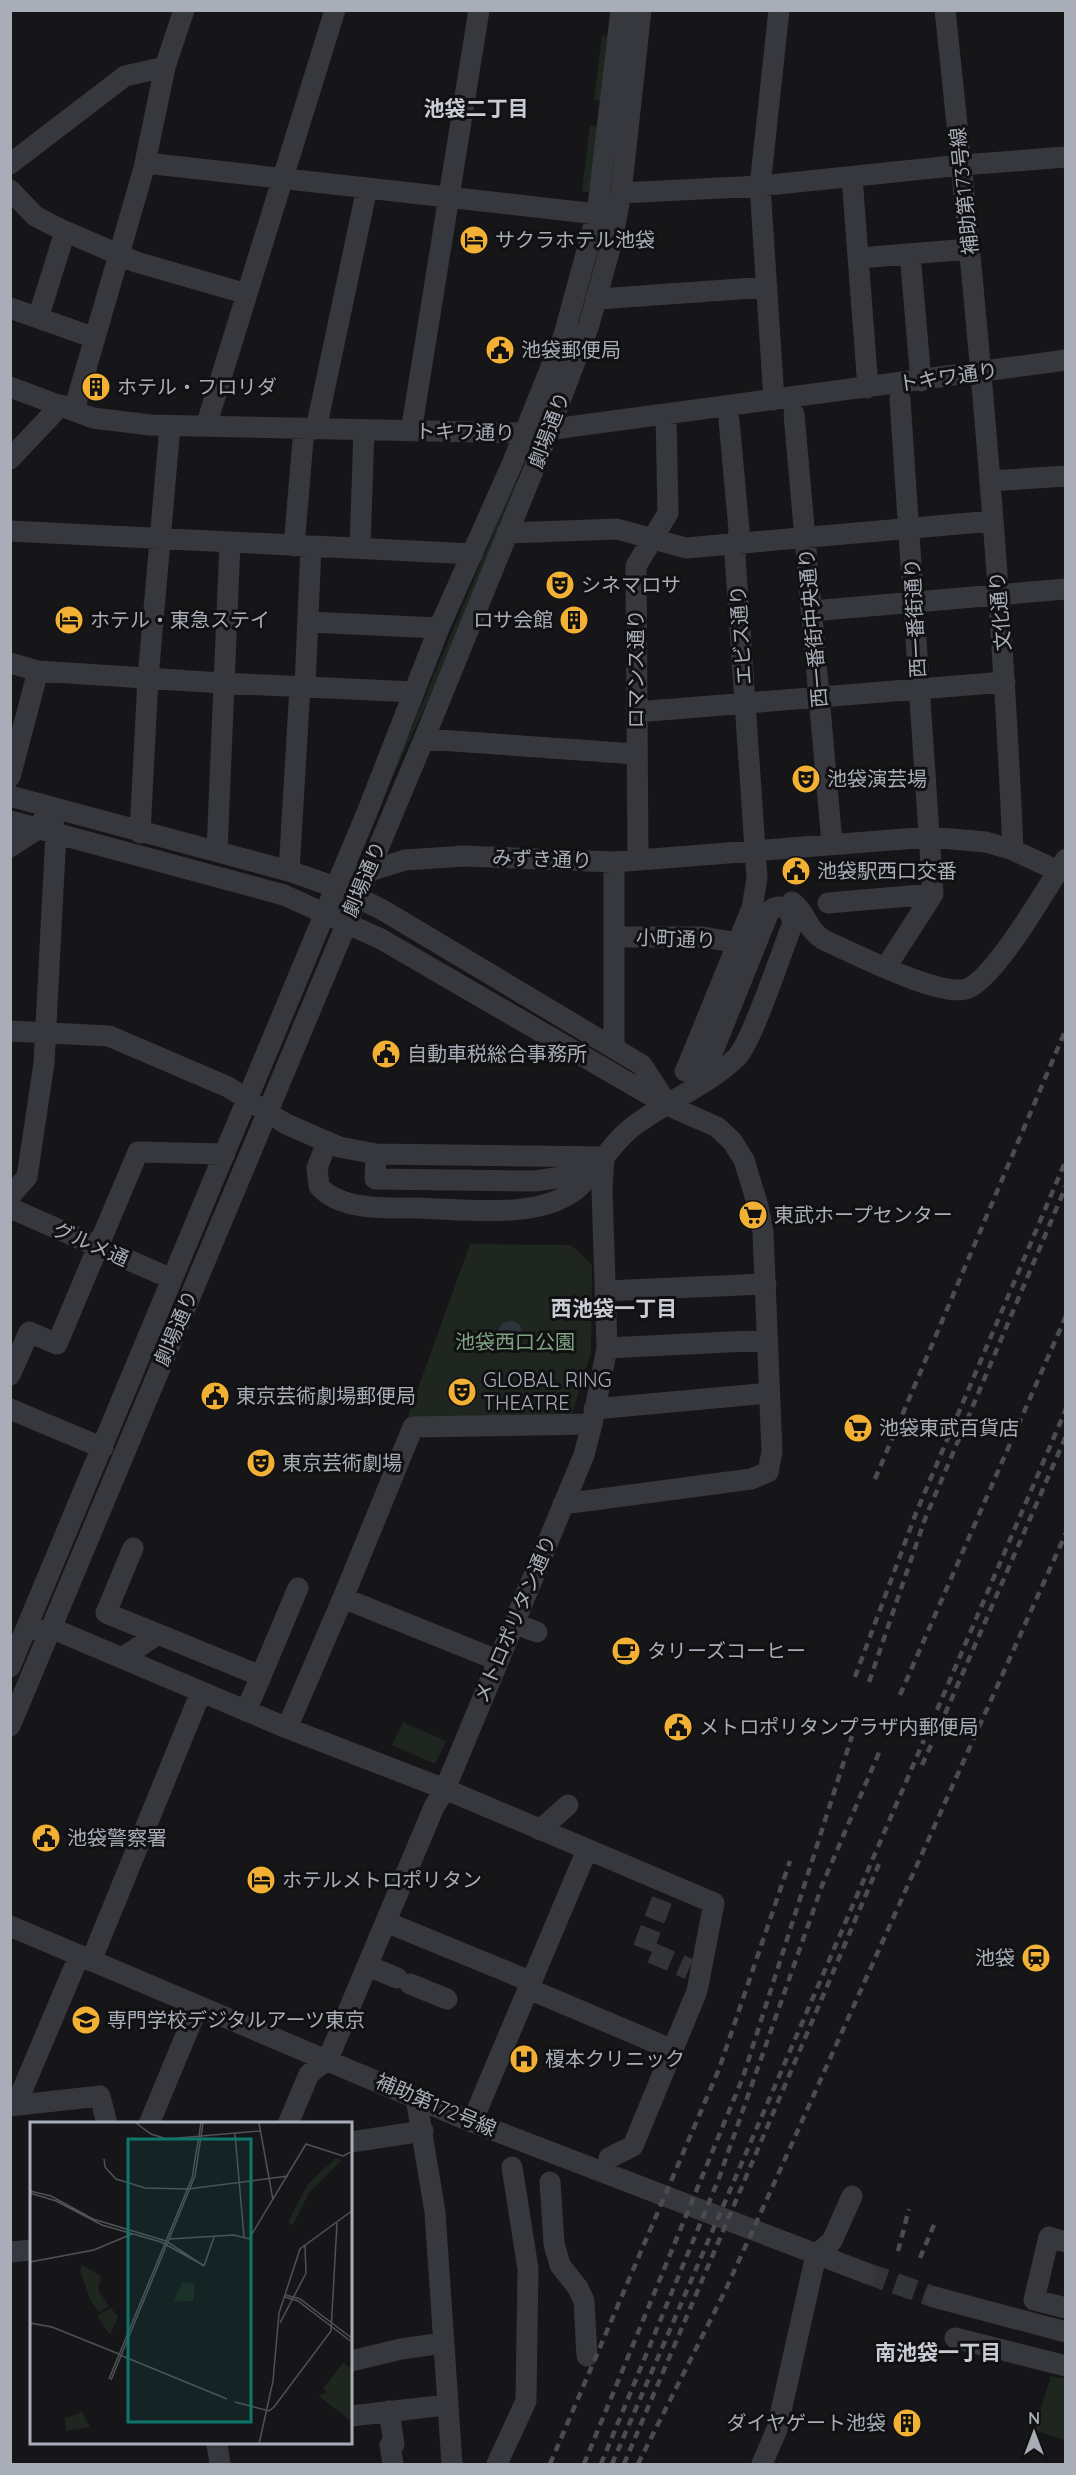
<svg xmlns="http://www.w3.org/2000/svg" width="1076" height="2475" font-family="Quicksand,'Noto Sans JP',sans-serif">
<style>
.green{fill:#1e261f}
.water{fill:#2c353c}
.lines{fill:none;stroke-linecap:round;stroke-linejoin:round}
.minor-tunnel{stroke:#333438;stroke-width:21;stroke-dasharray:21 10;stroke-linecap:butt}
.minor{stroke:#37383d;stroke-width:21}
.rail{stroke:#4a4c52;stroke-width:4.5;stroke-dasharray:8 6;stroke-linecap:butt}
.labels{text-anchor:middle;stroke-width:6;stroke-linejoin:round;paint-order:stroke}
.street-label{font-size:20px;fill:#a8adb8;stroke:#111113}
.poi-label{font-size:20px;fill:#a8adb8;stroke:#111113;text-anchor:start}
.park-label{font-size:20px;fill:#7fa381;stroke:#111113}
.neighbourhood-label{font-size:21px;font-weight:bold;fill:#c9ccd4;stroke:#111113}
.inset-road{fill:none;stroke:#505258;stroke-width:1.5}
.view{fill:#0f766e;fill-opacity:0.15;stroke:#0f766e;stroke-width:3}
.inset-edge{fill:none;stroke:#a8adb8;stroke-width:3}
</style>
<rect width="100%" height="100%" fill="#161618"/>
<!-- green -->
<path class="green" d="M 602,36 L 607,37 L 600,101 L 594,100 Z
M 590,125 L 597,126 L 589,192 L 582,192 Z
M 515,482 L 519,483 L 430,696 L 382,799 Z
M 470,1244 L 571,1245 L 592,1265 L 591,1353 L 571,1417 L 407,1419 Z
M 403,1722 L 446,1741 L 435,1764 L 392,1745 Z
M 1051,2376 L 1065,2379 L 1065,2440 L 1034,2430 Z"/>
<!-- water -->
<path class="water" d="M498 1333a12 12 0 1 1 24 0a12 12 0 1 1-24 0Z"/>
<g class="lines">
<!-- minor-tunnel -->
<path class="minor-tunnel" d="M 662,1900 L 643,1949 L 689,1969
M 866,2273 L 934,2297"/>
<!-- minor -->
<path class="minor" d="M 945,10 C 975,290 1001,569 1013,850
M 146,163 L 597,214
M 10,164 L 125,76 L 165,67
M 852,177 L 868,388
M 10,190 L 35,216 L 62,230 L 136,262 L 247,294
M 621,193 L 760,186 L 962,165 L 1066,157
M 910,254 L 921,381
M 859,258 L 970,249
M 598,299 L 767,287
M 10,308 L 95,338
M 38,318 L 65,232
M 10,387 L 93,418 L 150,425 L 524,433 L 1066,360
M 774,400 L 760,186 L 779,10
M 74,410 L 144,168 L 165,67 L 184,10
M 794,414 L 832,843
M 206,426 L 335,10
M 316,429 L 367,188
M 411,432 L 479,10
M 10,459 L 61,405
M 990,481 L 1066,476
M 10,531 L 473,554
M 507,533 L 617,529 L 686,548 L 993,521
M 294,546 L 304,429
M 360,547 L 364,430
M 812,611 L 1066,589
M 308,622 L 439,628
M 10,663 L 38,671 L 222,683 L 414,692
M 305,687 L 311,546
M 637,712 L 1005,682
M 424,739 L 636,754
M 10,777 L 38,671
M 10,796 L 289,871 L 335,887 L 381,909 L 642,1065 L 664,1099
M 10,821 L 284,895 L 381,939 L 667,1105 L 717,1127 L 732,1141 L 744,1160 L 758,1206 L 763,1232 L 772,1452 L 768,1472 L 751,1479 L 563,1504
M 140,833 L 148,678 L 170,426
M 10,847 L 38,829 L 42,821
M 217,851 L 230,543
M 638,860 L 636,566 L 668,513 L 666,414
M 289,871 L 300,687
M 360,874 L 405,860 L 464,856 L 614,862 L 929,837 L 986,842 L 1013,850 L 1058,871 L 1066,859
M 792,902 C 807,913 806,929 824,940 C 853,953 939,997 966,989 C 993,981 1042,896 1058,871
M 828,903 L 933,894
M 614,937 L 703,937 L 738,943
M 886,967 L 933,894 L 900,399
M 10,1031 L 109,1036 L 228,1087 L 286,1124 L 339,1147 L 376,1154 L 604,1157
M 614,1048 L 614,862
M 686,1070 L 752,908 L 757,878 L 735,556 L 739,530 L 729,420
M 327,1142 L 317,1168 L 319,1186 C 340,1211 388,1208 418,1208 C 465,1209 544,1221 580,1186 C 599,1167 613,1141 635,1125 C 668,1100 707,1086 737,1057 C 753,1040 782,950 793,923 L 789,910 C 781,905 773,906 768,914 L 713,1051 L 685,1071
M 376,1154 L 375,1179 L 535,1181 L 569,1176 L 593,1163
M 10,1196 L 27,1177 L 44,1063 L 56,833 L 52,820
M 10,1208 L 172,1279
M 606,1291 L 766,1284
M 607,1348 L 767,1340
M 10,1375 L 29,1332 L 57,1344 L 138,1152 L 225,1154
M 10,1409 L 103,1448
M 594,1409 L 769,1393
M 133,1548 L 106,1613 L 261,1676 L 298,1588
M 513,1623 L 537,1632
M 40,1632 L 51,1628 L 287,1728 L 445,1789 L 714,1903 L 697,1991 L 633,2146 L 609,2158
M 122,1658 L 158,1634
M 497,1660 L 343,1598 L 413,1427 L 592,1424
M 10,1667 L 368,810 L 439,628 L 512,464 L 564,335 L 597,214 L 621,10
M 246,1711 L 261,1676
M 10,1726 L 424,739 L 535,466 L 589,325 L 612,241 L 621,193 L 641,10
M 287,1728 L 343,1598
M 540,1830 L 568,1805
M 386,1922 L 532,1982
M 10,1926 L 472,2122 L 866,2273
M 91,1961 L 201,1692
M 368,1966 L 397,1978
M 410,1984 L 447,1999
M 529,1989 L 673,2050
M 416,2098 L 435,2212 L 452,2464
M 16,2105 L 79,1956
M 10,2106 L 100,2096 L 107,2124
M 472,2122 L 587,1850
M 149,2124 L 198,2006
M 288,2124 L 309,2074 L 328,2059 L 434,1807 L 445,1789 L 584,1455 L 592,1424 L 607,1348 L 602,1188 L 604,1157
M 351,2142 L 423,2131
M 550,2182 L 554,2244 L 560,2265 L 578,2288 L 584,2301 L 587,2356
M 1066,2242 L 1049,2237 L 1034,2300 L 1066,2308
M 10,2252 L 32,2250
M 934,2297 L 1066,2332
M 955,2338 L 1066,2366
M 351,2361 L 401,2349 L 443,2343
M 389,2411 L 394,2444 L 390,2445 L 393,2464
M 351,2416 L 446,2405
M 217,2444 L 220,2464
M 497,2464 L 526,2401 L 528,2269 L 512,2167
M 762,2464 L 777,2429 L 816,2255 L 832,2241 L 852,2196"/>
<!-- rail -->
<path class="rail" d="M 875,1479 L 1066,1029
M 855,1677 L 916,1513 L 1066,1160
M 869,1682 L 925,1519 L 1066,1186
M 900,1695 L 1066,1316
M 937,1710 L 1066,1409
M 945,1714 L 1066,1436
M 922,1765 L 932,1743
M 898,2251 L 909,2209
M 920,2258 L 936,2220
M 550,2464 L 719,2069 L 790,1861
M 584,2464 L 743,2077 L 852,1736
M 601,2464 L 719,2178 L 823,1883 L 881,1748
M 612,2464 L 924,1740
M 624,2464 L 879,1864
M 638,2464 L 725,2291 L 767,2199 L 1066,1533"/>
</g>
<!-- icons -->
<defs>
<g id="hotel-disc" transform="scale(1.5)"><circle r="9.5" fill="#f2b134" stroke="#111113"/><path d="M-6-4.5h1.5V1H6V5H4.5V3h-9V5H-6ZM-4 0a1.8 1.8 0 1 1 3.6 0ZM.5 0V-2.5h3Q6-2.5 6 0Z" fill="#111"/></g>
<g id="civic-disc" transform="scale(1.5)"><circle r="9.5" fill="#f2b134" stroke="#111113"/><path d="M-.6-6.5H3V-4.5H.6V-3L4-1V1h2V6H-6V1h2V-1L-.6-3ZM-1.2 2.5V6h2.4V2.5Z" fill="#111"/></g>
<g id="building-disc" transform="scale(1.5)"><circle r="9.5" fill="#f2b134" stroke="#111113"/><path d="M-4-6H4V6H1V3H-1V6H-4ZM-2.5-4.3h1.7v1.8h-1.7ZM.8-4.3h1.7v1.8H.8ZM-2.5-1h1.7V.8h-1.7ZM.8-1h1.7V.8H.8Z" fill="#111"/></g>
<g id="theatre-disc" transform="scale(1.5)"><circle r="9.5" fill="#f2b134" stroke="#111113"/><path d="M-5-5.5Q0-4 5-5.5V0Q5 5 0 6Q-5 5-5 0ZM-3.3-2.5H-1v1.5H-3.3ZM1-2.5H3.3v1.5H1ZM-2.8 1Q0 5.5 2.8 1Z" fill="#111"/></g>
<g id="supermarket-disc" transform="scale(1.5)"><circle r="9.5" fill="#f2b134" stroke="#111113"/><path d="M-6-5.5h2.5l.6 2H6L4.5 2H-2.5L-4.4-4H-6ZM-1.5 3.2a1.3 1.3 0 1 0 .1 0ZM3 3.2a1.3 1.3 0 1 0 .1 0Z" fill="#111"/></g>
<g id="cafe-disc" transform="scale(1.5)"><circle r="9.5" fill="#f2b134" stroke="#111113"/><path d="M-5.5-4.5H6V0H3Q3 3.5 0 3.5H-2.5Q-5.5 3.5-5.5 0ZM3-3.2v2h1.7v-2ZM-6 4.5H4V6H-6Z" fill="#111"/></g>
<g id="station-disc" transform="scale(1.5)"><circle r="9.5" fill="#f2b134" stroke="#111113"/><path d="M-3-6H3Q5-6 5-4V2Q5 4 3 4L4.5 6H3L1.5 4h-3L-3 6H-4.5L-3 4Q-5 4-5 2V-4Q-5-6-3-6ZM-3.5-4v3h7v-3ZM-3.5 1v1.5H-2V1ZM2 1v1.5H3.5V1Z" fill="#111"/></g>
<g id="university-disc" transform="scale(1.5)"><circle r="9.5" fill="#f2b134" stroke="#111113"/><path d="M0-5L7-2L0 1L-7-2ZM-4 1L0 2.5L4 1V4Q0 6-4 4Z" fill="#111"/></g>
<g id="hospital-disc" transform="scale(1.5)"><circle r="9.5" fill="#f2b134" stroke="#111113"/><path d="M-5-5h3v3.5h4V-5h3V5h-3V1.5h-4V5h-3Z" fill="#111"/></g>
</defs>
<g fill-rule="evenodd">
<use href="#hotel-disc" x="474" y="240"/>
<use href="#civic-disc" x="500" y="350"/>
<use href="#building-disc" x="96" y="387"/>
<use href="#theatre-disc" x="560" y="585"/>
<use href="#hotel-disc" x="69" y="620"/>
<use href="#building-disc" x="574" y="620"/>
<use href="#theatre-disc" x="806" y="779"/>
<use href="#civic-disc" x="796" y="871"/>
<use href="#civic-disc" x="386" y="1054"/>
<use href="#supermarket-disc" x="753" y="1215"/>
<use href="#theatre-disc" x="462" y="1392"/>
<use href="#civic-disc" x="215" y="1396"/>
<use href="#supermarket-disc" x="858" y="1428"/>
<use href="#theatre-disc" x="261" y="1463"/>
<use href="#cafe-disc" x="626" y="1651"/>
<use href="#civic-disc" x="678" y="1727"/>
<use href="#civic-disc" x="46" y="1838"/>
<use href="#hotel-disc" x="261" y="1880"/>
<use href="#station-disc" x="1036" y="1958"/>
<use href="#university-disc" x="86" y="2020"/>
<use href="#hospital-disc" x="524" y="2059"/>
<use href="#building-disc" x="907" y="2423"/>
</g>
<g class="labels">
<!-- street labels -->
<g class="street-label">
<text transform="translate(964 191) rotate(-96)" y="7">補助第173号線</text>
<text transform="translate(948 377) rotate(-8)" y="7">トキワ通り</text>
<text transform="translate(549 430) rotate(-69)" y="7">劇場通り</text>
<text transform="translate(465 432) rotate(1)" y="7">トキワ通り</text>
<text transform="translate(1000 611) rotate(-95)" y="7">文化通り</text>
<text transform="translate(915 618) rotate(-93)" y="7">西一番街通り</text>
<text transform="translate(813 628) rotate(-95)" y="7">西一番街中央通り</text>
<text transform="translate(741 635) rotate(-94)" y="7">エビス通り</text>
<text transform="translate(636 669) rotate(-90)" y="7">ロマンス通り</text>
<text transform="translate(542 859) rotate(2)" y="7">みずき通り</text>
<text transform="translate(364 879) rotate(-67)" y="7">劇場通り</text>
<text transform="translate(676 939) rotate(2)" y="7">小町通り</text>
<text transform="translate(91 1244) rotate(24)" y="7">グルメ通</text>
<text transform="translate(176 1328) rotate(-67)" y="7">劇場通り</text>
<text transform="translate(515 1619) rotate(-67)" y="7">メトロポリタン通り</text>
<text transform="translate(436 2105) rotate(23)" y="7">補助第172号線</text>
</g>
<!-- poi labels -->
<g class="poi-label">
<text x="495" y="247">サクラホテル池袋</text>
<text x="521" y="357">池袋郵便局</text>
<text x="117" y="394">ホテル・フロリダ</text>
<text x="581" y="592">シネマロサ</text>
<text x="90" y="627">ホテル・東急ステイ</text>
<text x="553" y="627" text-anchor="end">ロサ会館</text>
<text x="827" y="786">池袋演芸場</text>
<text x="817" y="878">池袋駅西口交番</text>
<text x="407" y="1061">自動車税総合事務所</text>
<text x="774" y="1222">東武ホープセンター</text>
<text x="483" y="1387">GLOBAL RING<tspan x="483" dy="23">THEATRE</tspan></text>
<text x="236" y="1403">東京芸術劇場郵便局</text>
<text x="879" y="1435">池袋東武百貨店</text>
<text x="282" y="1470">東京芸術劇場</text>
<text x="647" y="1658">タリーズコーヒー</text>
<text x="699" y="1734">メトロポリタンプラザ内郵便局</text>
<text x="67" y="1845">池袋警察署</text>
<text x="282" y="1887">ホテルメトロポリタン</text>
<text x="1015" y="1965" text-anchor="end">池袋</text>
<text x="107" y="2027">専門学校デジタルアーツ東京</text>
<text x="545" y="2066">榎本クリニック</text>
<text x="886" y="2430" text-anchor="end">ダイヤゲート池袋</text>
</g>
<!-- park labels -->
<g class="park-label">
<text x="515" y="1349">池袋西口公園</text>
</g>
<!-- neighbourhood labels -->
<g class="neighbourhood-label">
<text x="476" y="116">池袋二丁目</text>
<text x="614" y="1316">西池袋一丁目</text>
<text x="938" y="2360">南池袋一丁目</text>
</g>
</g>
<!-- overview -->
<g transform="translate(30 2122)">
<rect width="322" height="322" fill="#161618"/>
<path d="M 306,36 L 312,38 L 279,71 L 263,103 L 258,100 L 278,62 ZM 52,143 L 71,154 L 68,168 L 79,184 L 69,190 L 60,177 L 50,148 ZM 152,160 L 165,162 L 163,179 L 144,180 ZM 81,186 L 88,195 L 80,213 L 67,194 ZM 313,241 L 322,246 L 322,300 L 289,274 L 297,270 L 293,267 ZM 52,290 L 60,305 L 36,309 L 35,296 Z" fill="#1e261f"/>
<path class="inset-road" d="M 106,1 L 121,12 L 137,17 L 230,9M 229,1 L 243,78M 205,12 L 214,115M 74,37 L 75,45 L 86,57 L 115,66 L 158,67 L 258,54M 0,69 L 21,74 L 63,97 L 136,119 L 174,144M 0,71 L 26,79 L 72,103 L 131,120 L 173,143M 140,117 L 204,113 L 219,117 L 276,22 L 313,34 L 323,29M 0,140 L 64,128 L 102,112M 174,144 L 184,115M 256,173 L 270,177 L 323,217M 255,175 L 268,179 L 323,221M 0,201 L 22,205 L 89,232M 250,201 L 276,151 L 275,124M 90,233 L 197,277M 79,257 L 162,56 L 171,1M 81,258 L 165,54 L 173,1M 205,280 L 239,289 L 244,285 L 301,209 L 307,101M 229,322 L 243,259 L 249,191 L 270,127 L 323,88"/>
<path class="view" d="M 98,17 L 221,17 L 221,300 L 98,300 Z"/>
<rect width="322" height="322" class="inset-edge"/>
</g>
<!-- border -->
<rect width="1076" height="2475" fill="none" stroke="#a8adb8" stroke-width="24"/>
<!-- north arrow -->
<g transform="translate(1034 2433)" stroke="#111113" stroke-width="4.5" paint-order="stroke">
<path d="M0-4.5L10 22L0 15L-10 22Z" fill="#a8adb8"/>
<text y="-9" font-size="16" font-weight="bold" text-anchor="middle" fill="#a8adb8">N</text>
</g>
</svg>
